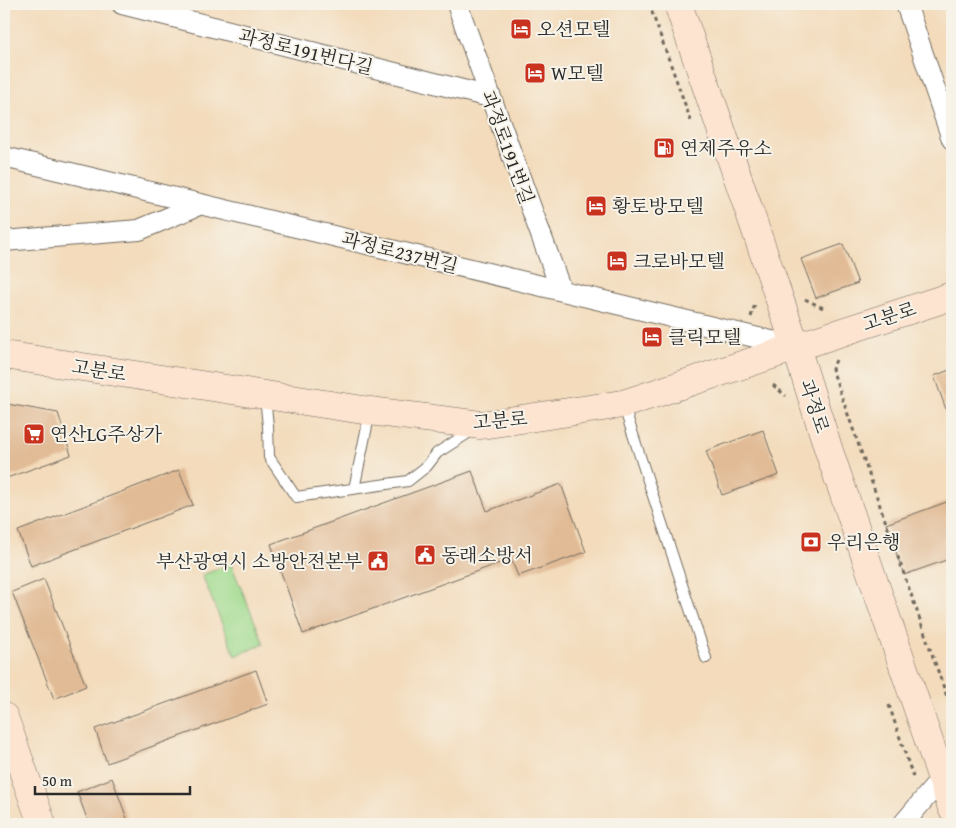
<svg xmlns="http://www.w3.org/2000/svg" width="956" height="828" font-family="'Gentium Book Plus','Noto Serif KR',serif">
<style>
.park{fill:#9fda8d;stroke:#65825c}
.building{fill:#e1bb96}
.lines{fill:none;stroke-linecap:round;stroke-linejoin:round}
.lane-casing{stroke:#71695d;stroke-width:12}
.street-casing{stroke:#71695d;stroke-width:22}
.secondary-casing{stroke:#71695d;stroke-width:29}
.path{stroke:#71695d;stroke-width:3;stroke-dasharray:4 4;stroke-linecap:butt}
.lane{stroke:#fff;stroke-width:10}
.street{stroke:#fff;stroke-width:20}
.secondary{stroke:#fde4d1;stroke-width:28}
.labels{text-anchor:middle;stroke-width:4;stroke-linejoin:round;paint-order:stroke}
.poi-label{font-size:19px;fill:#2b2b2b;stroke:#f7f3e8;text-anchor:start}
.street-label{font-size:19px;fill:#2b2b2b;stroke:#f7f3e8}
</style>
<rect width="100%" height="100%" fill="#f7f3e8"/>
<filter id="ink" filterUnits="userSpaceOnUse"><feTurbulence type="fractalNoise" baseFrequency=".02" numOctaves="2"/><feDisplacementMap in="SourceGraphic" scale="10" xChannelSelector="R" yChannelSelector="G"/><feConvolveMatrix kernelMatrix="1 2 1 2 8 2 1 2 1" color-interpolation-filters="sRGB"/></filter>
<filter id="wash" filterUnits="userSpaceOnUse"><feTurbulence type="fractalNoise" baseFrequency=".0096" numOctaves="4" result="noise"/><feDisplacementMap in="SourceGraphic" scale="20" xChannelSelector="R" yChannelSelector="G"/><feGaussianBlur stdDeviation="1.12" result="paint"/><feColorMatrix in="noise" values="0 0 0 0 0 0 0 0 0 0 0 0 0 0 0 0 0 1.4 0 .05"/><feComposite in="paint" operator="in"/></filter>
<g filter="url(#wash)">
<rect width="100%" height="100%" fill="#f3dbbb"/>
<!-- park -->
<path class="park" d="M 231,564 L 264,644 L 235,656 L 202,575 Z"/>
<g id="blocks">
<!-- building -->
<path class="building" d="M 843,244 L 858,283 L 816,298 L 801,259 Z
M 952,369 L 952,426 L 934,376 Z
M 7,404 L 58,413 L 71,455 L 4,479 L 4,406 Z
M 763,430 L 779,475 L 722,495 L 706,451 Z
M 179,470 L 193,505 L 31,566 L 18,531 Z
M 472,471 L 487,511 L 561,484 L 586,552 L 518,576 L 511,559 L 303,634 L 271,544 Z
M 952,500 L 952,558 L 904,575 L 886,524 Z
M 44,579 L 86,686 L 54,699 L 12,592 Z
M 256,670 L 268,704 L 107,763 L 95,729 Z
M 112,778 L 129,824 L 89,824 L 77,792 Z"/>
</g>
</g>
<g filter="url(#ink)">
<use href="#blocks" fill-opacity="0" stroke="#71695d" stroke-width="1"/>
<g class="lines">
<!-- lane casing -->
<g class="lane-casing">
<path id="lane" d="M 265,397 L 268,426 L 269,457 L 296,497 L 408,481 L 427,466 L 437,453 L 473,430
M 623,404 L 706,658
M 354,489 L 370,412"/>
</g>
<!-- street casing -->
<g class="street-casing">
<path id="street" d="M 122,4 L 490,97
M 457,4 L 561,290
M 906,4 L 952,139
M 4,157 L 796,347
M 4,241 L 139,230 L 201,204
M 903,824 L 942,778 L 951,774"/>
</g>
<!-- secondary casing -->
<g class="secondary-casing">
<path id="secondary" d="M 678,4 L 796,347 L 829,451 L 952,808
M 4,355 L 370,411 L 481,425 L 623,404 L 952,296
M 4,717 L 42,824"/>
</g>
<!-- path -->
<path class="path" d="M 649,4 L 691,121
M 805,299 L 825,309
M 751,317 L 755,304
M 836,360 L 832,369 L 952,711
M 773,385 L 786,396
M 889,705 L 914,780"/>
<!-- lane -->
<use href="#lane" class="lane"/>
<!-- street -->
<use href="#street" class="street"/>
<!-- secondary -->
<use href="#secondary" class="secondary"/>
</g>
</g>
<!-- icons -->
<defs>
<g id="hotel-square" transform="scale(1.125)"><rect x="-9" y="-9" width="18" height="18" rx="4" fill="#c8321e" stroke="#f7f3e8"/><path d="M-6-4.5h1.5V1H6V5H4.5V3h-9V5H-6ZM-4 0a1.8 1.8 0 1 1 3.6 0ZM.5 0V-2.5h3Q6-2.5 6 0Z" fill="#fff"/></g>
<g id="fuel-square" transform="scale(1.125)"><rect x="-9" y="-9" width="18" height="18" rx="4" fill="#c8321e" stroke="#f7f3e8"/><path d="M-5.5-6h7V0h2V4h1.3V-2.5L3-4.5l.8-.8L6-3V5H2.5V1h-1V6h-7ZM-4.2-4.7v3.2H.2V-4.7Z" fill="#fff"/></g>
<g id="supermarket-square" transform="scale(1.125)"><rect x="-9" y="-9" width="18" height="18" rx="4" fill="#c8321e" stroke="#f7f3e8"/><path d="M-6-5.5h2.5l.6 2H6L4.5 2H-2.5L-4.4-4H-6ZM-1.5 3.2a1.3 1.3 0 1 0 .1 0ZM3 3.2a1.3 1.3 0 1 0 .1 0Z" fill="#fff"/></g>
<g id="bank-square" transform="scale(1.125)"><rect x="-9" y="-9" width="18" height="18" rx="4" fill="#c8321e" stroke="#f7f3e8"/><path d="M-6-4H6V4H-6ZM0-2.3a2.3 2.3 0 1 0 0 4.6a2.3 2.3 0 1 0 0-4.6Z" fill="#fff"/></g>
<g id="civic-square" transform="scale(1.125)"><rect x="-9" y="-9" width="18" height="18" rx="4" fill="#c8321e" stroke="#f7f3e8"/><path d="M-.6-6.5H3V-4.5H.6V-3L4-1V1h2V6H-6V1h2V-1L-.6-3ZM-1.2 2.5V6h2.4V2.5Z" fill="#fff"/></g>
</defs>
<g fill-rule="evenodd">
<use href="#hotel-square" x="521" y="29"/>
<use href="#hotel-square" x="535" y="73"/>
<use href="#fuel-square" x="664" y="148"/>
<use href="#hotel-square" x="596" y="206"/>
<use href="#hotel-square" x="617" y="261"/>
<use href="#hotel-square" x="652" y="337"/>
<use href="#supermarket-square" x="34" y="434"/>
<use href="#bank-square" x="811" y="542"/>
<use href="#civic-square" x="425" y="555"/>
<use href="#civic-square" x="378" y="561"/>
</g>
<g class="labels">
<!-- poi labels -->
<g class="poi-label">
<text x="537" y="36">오션모텔</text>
<text x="551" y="80">W모텔</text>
<text x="680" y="155">연제주유소</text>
<text x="612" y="213">황토방모텔</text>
<text x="633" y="268">크로바모텔</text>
<text x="668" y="344">클릭모텔</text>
<text x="50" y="441">연산LG주상가</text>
<text x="827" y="549">우리은행</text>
<text x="441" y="562">동래소방서</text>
<text x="362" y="568" text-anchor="end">부산광역시 소방안전본부</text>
</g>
<!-- street labels -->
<g class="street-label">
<text transform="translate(306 51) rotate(14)" y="7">과정로191번다길</text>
<text transform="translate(508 147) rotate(70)" y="7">과정로191번길</text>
<text transform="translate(400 252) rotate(14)" y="7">과정로237번길</text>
<text transform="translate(889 316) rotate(-18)" y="7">고분로</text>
<text transform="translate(99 370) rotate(9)" y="7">고분로</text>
<text transform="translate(815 406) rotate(72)" y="7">과정로</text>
<text transform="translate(500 420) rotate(-5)" y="7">고분로</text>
</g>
</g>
<!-- margin -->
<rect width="956" height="828" fill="none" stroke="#f7f3e8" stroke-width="20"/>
<!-- scale -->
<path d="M35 786v8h155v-8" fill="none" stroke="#2b2b2b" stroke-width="2.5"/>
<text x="42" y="786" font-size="15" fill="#2b2b2b" stroke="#f7f3e8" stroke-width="4" paint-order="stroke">50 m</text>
</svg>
